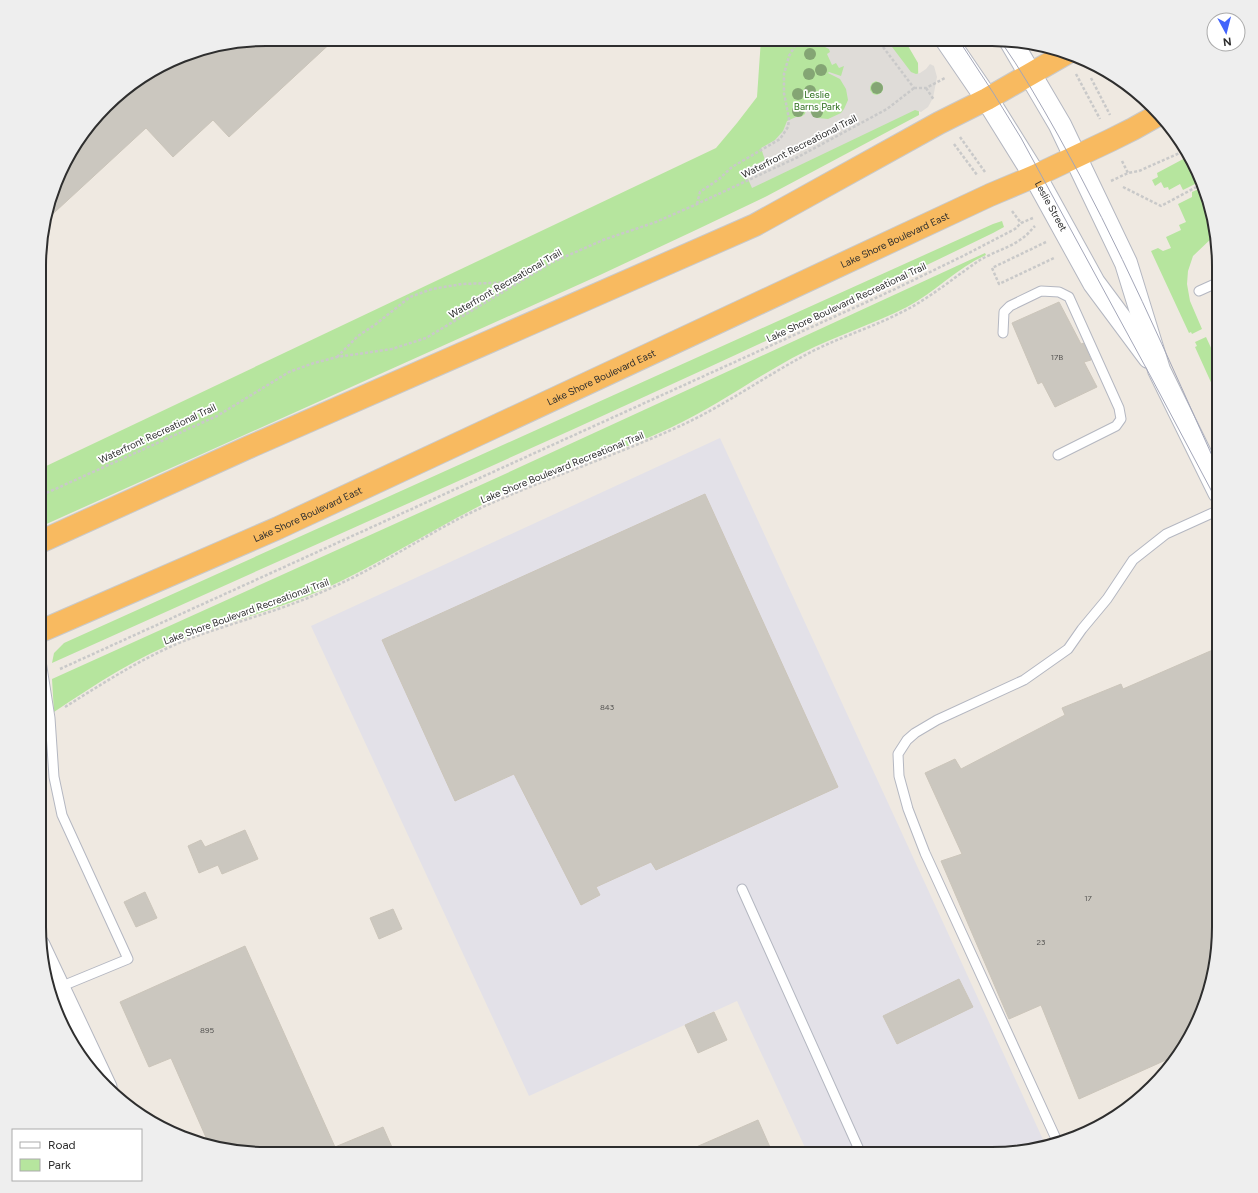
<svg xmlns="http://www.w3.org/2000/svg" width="1258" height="1193" font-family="Figtree,sans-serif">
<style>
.industrial{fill:#e3e1e8}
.green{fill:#b6e59e}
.plaza{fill:#dfdcd8;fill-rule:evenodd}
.building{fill:#cbc7bf;stroke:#cbc5ba}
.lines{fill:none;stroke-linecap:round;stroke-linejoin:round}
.service-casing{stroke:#b4b7c1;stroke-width:11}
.minor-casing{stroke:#b4b7c1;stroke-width:21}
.tertiary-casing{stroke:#b4b7c1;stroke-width:24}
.secondary-casing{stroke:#b4b7c1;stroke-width:24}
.trunk-casing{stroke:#c9c9c9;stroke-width:24}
.path{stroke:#c9c9c9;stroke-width:2.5;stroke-dasharray:3 2;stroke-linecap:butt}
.service{stroke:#fff;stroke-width:9}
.minor{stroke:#fff;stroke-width:19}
.tertiary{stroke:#fff;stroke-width:22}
.secondary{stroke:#fff;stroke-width:22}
.trunk{stroke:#f8ba60;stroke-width:22}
.tram{stroke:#a3a6b8;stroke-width:1}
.tree{fill:#84a574}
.labels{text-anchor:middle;stroke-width:3.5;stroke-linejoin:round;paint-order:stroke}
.number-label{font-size:8px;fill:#555452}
.park-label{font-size:10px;fill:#2c6e1b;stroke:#fff}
.street-label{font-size:10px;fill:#2e2e2e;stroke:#fff}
.rim{fill:none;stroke:#2e2e2e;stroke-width:2}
</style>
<rect width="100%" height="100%" fill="#efe9e1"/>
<!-- industrial -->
<path class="industrial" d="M 720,438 L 1046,1146 L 1006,1154 L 808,1154 L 737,1001 L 529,1096 L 311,626 Z"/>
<!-- green -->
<path class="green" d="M 761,39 L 904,39 L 918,63 L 919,115 L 767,196 L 698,229 L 600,275 L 42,526 L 42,468 L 716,148 L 737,123 L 757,97 Z
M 1187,157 L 1201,181 L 1183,190 L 1180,184 L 1169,190 L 1168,187 L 1164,188 L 1161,182 L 1155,186 L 1152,180 L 1158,177 L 1157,173 Z
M 1203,187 L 1207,193 L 1215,235 L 1193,256 L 1188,271 L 1187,284 L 1190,301 L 1202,329 L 1192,334 L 1191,332 L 1189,333 L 1151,251 L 1158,248 L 1163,251 L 1171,248 L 1166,237 L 1181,230 L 1179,225 L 1186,222 L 1178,204 L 1192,197 L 1192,192 Z
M 1002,221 L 1004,227 L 993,233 C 683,384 366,521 52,663 L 54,653 L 64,643 L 993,224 Z
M 985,253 L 986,255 C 957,268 935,292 907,307 C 873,324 836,336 802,353 C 757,376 716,407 670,428 C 614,454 555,470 500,496 C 440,524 384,562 324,589 C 279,609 231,621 186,638 C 138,656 96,684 54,712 L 52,679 L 494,479 Z
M 1206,337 L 1219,365 L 1219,400 L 1195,347 L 1197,346 L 1195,342 Z"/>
<!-- plaza -->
<path class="plaza" d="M 815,39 L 886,39 L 911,72 L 916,74 L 920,73 L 926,69 L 930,64 L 934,66 L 937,77 L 933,98 L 928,107 L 921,112 L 915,110 L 752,188 L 744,170 L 765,160 L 761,148 L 775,140 L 783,131 L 787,121 L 796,117 L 801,117 L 805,114 L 806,109 L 818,118 L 828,119 L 841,113 L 844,109 L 848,100 L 846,89 L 840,79 L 828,73 L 829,72 L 841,76 L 844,66 L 839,68 L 836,63 L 832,65 L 827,54 L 830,52 L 829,49 L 823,46 ZM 876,81 L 880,83 L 883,86 L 883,90 L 881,93 L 877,95 L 873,94 L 870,90 L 870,87 L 872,83 Z"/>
<!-- building -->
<path class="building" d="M 266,39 L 335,39 L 229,137 L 213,120 L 173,157 L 146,128 L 43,223 L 69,153 L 117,95 L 193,51 Z
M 1059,302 L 1081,344 L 1084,343 L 1091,360 L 1084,362 L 1097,387 L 1055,407 L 1042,382 L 1038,384 L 1012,323 Z
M 705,494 L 838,787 L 656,870 L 651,862 L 596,887 L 600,895 L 581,905 L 514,774 L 455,801 L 382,640 Z
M 1215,649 L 1219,657 L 1219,934 L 1213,937 L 1217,946 L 1195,1027 L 1177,1055 L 1079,1099 L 1041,1005 L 1009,1019 L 941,861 L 962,854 L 925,773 L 955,759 L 961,769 L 1065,715 L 1062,708 L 1121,684 L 1123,689 Z
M 245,830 L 258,859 L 222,874 L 218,865 L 199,873 L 188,846 L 201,840 L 205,847 Z
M 145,892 L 157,918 L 136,927 L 124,902 Z
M 393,909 L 402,929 L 379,939 L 370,918 Z
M 245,946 L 335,1147 L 383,1127 L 395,1154 L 252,1154 L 208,1142 L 171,1058 L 149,1067 L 120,1002 Z
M 959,979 L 973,1007 L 897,1044 L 883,1016 Z
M 714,1012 L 727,1040 L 698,1053 L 685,1025 Z
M 758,1120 L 773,1154 L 688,1154 L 687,1151 Z"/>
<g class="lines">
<!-- service casing -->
<g class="service-casing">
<path id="service" d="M 1199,291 L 1219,282
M 1003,333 L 1004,312 L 1010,306 L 1041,291 L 1059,292 L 1069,297 L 1119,408 L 1121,419 L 1116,426 L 1058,455
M 41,661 L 50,718 L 54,777 L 62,815 L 128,959 L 60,987
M 742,889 L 861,1154
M 1058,1143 L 925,853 L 908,809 L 899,776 L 898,754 L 907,740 L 915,733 L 937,720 L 1024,680 L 1068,649 L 1082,629 L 1107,599 L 1133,560 L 1166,534 L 1219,510"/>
</g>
<!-- minor casing -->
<g class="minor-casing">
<path id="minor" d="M 40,945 L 107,1087"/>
</g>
<!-- tertiary casing -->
<g class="tertiary-casing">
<path id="tertiary" d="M 987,99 L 1035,176"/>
</g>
<!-- secondary casing -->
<g class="secondary-casing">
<g id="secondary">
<path d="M 946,39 L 987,99"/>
<path d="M 1010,40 L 1060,125 L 1126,263 L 1159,370 L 1219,492"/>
<path id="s1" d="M 1035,176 L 1094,283 L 1149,357"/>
</g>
</g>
<!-- trunk casing -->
<g class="trunk-casing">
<g id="trunk">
<path d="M 42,541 L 247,448 L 755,225 L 939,123 L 987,99 L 1067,53"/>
<path id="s2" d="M 41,631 L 278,528 L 990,195 L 1035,176 L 1111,140 L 1133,129 L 1158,115"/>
</g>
</g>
<!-- path -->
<path class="path" d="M 877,39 L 914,88
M 1076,74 L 1100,119
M 1091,78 L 1110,115
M 914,88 L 926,88 L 945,78
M 926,88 L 934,100
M 960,137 L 985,172
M 954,144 L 977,175
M 1122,161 L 1128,173
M 1111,181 L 1128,173 L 1139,171 L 1184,151
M 1123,187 L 1161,206 L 1202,184
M 697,204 L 700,192 L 719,179 L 732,167 L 780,139 L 788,127 L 789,119 L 784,93 L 784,74 L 789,56 L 799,39
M 1012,211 L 1021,223
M 1046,242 L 992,268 L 999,284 L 1054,258
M 337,357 L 358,336 L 376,324 L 410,297 L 432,289 L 462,284 L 519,282
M 42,495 L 217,416 L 289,372 L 314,363 L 337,357 L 392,349 L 426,338 L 553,262 L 603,240 L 656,222 L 697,204 L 798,157 L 887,109 L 914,88
M 60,669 L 893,290 L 963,256 L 1015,229 L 1021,223 L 1033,218
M 65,707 C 105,682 145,656 189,639 C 237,621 287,609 333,587 C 380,566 422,537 468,514 C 537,481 610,458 680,426 C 726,405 768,374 813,351 C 841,337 870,328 898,314 C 928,300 953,278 980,260 C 993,252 1012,247 1024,237 C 1028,234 1031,230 1035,226"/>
<!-- service -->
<use href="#service" class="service"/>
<!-- minor -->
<use href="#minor" class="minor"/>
<!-- tertiary -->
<use href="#tertiary" class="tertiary"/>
<!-- secondary -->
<use href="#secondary" class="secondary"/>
<!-- trunk -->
<use href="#trunk" class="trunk"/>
<!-- tram -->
<path class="tram" d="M 958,39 L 994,94 L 1021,138 L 1151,377 L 1219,505
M 1000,40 C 1021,70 1040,103 1058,135 C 1119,244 1168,358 1219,471"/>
</g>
<!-- trees -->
<g class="tree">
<circle cx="810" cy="54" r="6"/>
<circle cx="821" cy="70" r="6"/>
<circle cx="809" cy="74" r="6"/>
<circle cx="877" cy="88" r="6"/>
<circle cx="810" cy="91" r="6"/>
<circle cx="798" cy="94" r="6"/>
<circle cx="798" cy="111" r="6"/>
<circle cx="817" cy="112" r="6"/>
</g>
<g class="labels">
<!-- number labels -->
<g class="number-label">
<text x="1057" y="360">17B</text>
<text x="607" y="710">843</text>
<text x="1088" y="901">17</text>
<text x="1041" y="945">23</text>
<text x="207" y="1033">895</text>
</g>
<!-- park labels -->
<g class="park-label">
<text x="817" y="98">Leslie<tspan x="817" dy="12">Barns Park</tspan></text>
</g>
<!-- street labels -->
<g class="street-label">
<text transform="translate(799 146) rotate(-27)" y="4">Waterfront Recreational Trail</text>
<text dy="4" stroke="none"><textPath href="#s1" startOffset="34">Leslie Street</textPath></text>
<text dy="4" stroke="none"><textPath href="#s2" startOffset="939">Lake Shore Boulevard East</textPath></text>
<text transform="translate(505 283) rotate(-30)" y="4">Waterfront Recreational Trail</text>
<text transform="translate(846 302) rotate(-25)" y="4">Lake Shore Boulevard Recreational Trail</text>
<text dy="4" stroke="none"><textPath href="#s2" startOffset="615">Lake Shore Boulevard East</textPath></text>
<text transform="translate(157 433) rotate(-25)" y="4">Waterfront Recreational Trail</text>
<text transform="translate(562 467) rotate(-22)" y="4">Lake Shore Boulevard Recreational Trail</text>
<text dy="4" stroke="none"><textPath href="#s2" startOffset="291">Lake Shore Boulevard East</textPath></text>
<text transform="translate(246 611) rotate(-20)" y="4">Lake Shore Boulevard Recreational Trail</text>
</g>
</g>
<!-- crop -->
<path d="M0 0H1258V1193H0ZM266 46H992A220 220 0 0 1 1212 266V927A220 220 0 0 1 992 1147H266A220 220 0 0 1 46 927V266A220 220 0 0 1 266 46Z" fill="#eee" fill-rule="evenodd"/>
<path class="rim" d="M266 46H992A220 220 0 0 1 1212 266V927A220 220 0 0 1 992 1147H266A220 220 0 0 1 46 927V266A220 220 0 0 1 266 46Z"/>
<!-- legend -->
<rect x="12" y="1129" width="130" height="52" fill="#ffffff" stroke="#ababab"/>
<rect x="20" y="1142" width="20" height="6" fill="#ffffff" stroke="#ababab"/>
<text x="48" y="1149" font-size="12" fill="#2e2e2e">Road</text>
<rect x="20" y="1159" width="20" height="12" fill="#b6e59e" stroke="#ababab"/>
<text x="48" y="1169" font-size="12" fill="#2e2e2e">Park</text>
<!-- north arrow -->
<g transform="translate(1226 32) rotate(173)"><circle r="19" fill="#ffffff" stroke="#ababab"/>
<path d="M0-3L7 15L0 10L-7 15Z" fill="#4264fb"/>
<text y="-6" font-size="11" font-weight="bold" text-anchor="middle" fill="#2e2e2e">N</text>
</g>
</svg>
